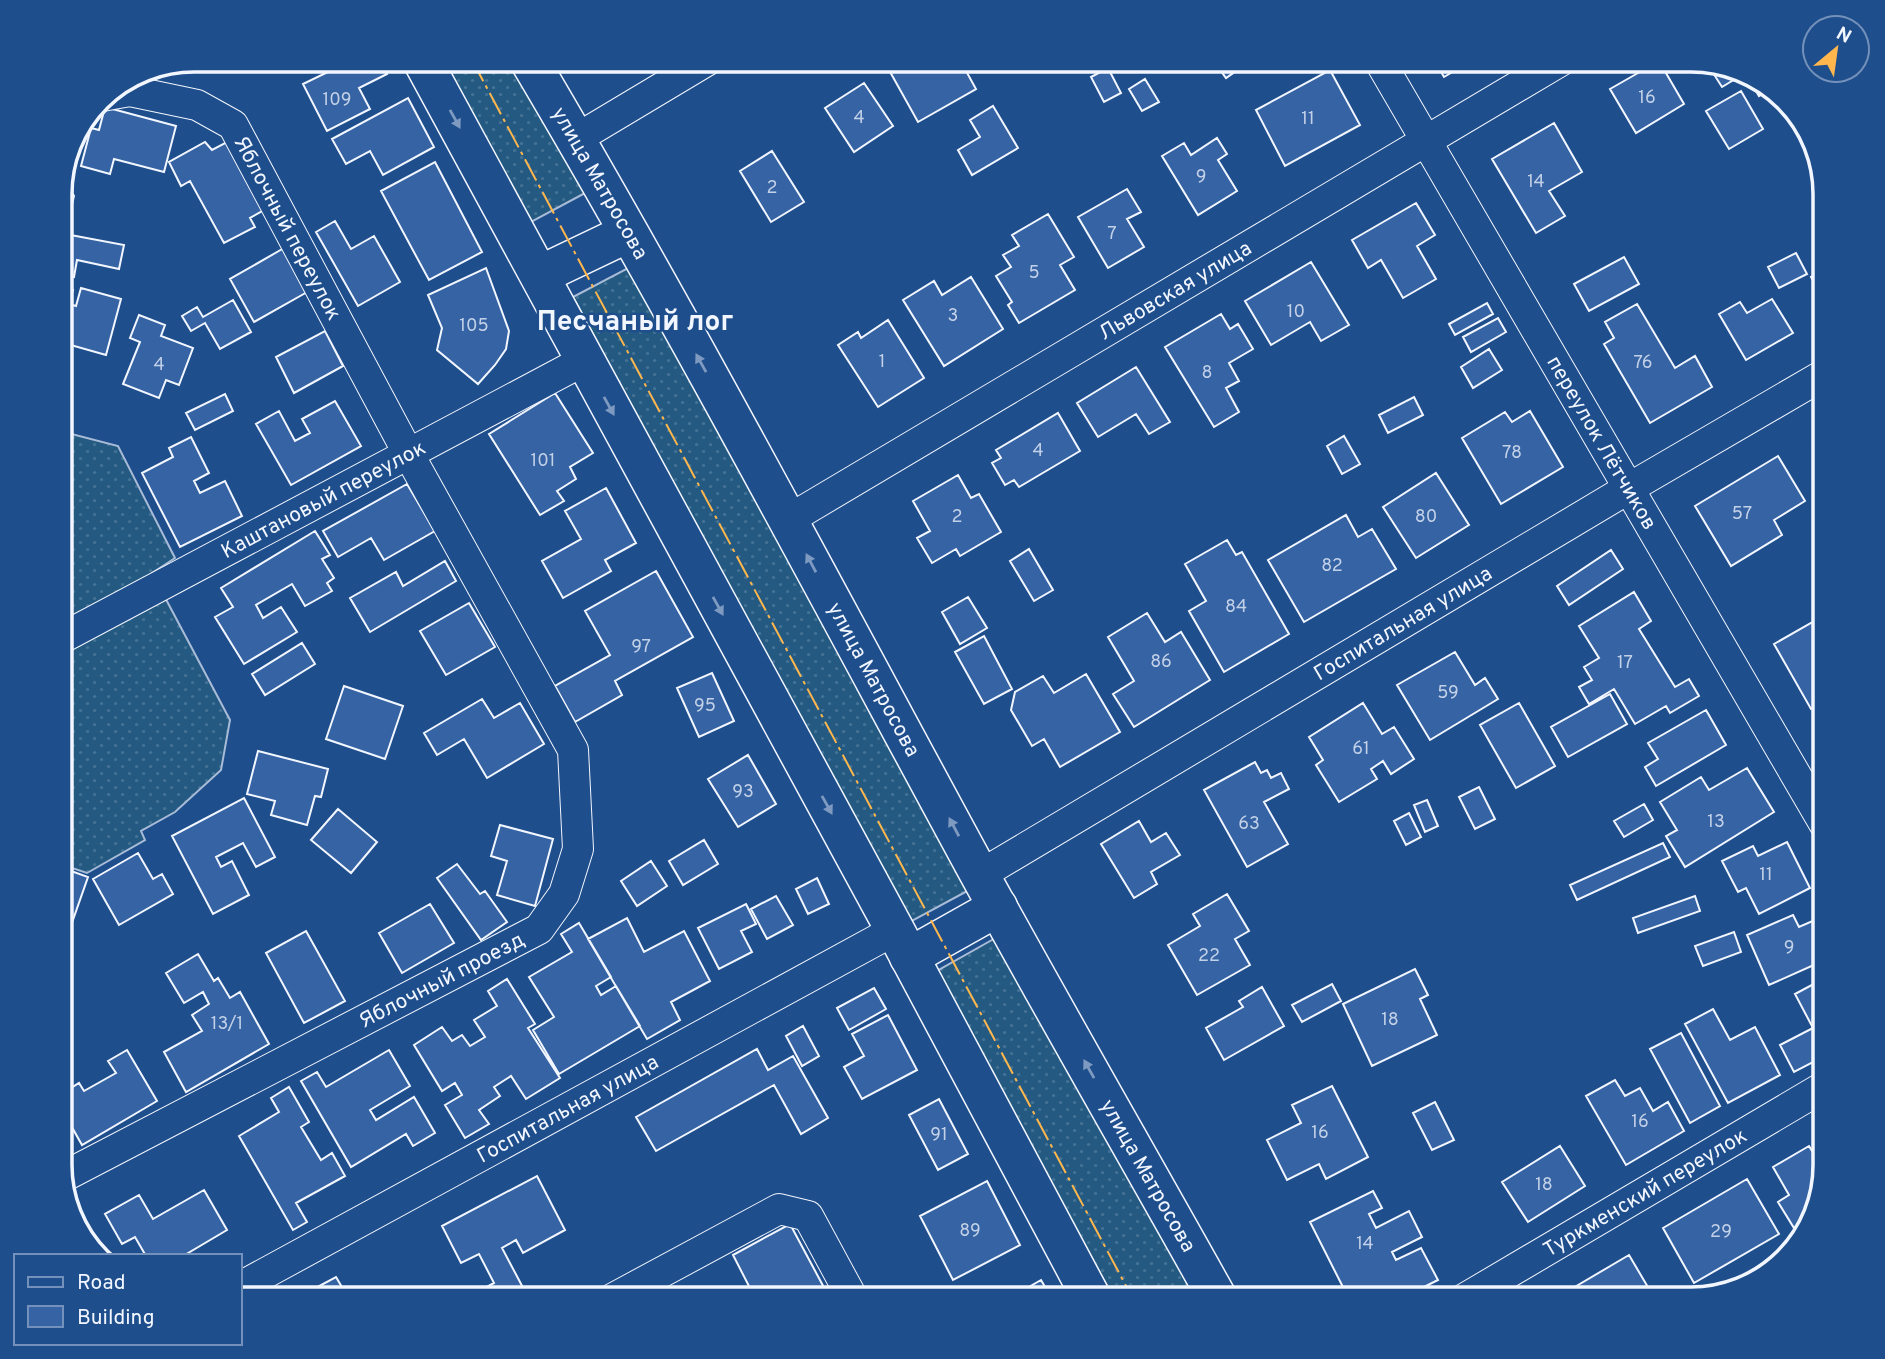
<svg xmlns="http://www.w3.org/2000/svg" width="1885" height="1359" font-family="Overpass,sans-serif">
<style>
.grass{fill:url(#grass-dots);stroke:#a8bbd7;stroke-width:2}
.building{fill:#3563a3;stroke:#f2f6ff;stroke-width:2}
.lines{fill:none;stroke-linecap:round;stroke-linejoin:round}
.street-casing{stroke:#f2f6ff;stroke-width:32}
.highway-casing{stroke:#f2f6ff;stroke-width:41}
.street{stroke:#1f4e8c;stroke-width:30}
.highway{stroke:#1f4e8c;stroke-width:38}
.power{stroke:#ffb74d;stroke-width:2;stroke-dasharray:24 5 3.5 5;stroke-linecap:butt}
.oneway{fill:#7e9ac0}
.labels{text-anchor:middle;stroke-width:5;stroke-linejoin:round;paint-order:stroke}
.number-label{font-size:18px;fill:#c3d1e8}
.street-label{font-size:21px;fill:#f2f6ff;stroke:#1f4e8c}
.district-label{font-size:28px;font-weight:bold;fill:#f2f6ff;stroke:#1f4e8c}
.rim{fill:none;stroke:#f2f6ff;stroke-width:3.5}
</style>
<defs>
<pattern id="grass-dots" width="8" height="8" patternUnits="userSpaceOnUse" patternTransform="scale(1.75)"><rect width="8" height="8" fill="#245a82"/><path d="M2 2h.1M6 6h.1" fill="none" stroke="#447295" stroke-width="1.8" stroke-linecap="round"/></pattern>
</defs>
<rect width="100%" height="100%" fill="#1f4e8c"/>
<!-- grass -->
<path class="grass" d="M 443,60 L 508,60 L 587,192 L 531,222 Z
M 630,267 L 971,889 L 910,922 L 573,297 Z
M 60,431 L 118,446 L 175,558 L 152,573 L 230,720 L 221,770 L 175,812 L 141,831 L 145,840 L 87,873 L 60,864 Z
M 999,936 L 1200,1299 L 1114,1299 L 937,971 Z"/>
<!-- building -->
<path class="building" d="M 327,60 L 379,60 L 387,74 L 359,88 L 370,109 L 327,131 L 303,84 L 332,70 Z
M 887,60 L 960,60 L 976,89 L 918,122 L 884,61 Z
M 1213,60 L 1252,60 L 1226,78 Z
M 1434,60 L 1473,60 L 1444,77 Z
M 1659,61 L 1684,104 L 1636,133 L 1610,89 Z
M 1708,65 L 1740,76 L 1722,87 Z
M 1108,68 L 1121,93 L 1104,102 L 1091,77 Z
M 1330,70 L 1360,125 L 1285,166 L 1256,110 Z
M 1145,79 L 1159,102 L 1142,111 L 1129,89 Z
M 1749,79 L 1773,87 L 1759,96 Z
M 864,83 L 893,126 L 854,152 L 825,108 Z
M 1741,91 L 1763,129 L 1729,149 L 1706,111 Z
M 408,98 L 434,147 L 383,175 L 370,151 L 346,164 L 332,139 Z
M 993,106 L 1018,148 L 972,175 L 958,150 L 980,137 L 970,120 Z
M 105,107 L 176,126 L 164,172 L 114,159 L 110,174 L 81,166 L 91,128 L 99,130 Z
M 1554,123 L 1582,172 L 1549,191 L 1565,216 L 1536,233 L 1492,159 Z
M 1217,138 L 1227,154 L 1218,160 L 1237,191 L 1198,215 L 1162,156 L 1184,143 L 1191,155 Z
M 205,142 L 212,150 L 227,142 L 264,210 L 250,218 L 255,227 L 224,243 L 190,181 L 181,186 L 169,162 Z
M 772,151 L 804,202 L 771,222 L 740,171 Z
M 435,162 L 482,252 L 429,280 L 381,191 Z
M 62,176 L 74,196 L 69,217 L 60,223 L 60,184 Z
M 1127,189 L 1141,212 L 1127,219 L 1144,247 L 1108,268 L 1078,217 Z
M 1416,203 L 1435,235 L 1417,246 L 1436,279 L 1403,298 L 1381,260 L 1368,268 L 1352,240 Z
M 1048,214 L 1074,257 L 1060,265 L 1075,290 L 1019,323 L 1008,305 L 1012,302 L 996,276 L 1011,267 L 1003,255 L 1019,246 L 1012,235 Z
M 335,221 L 351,249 L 374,236 L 400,282 L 358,306 L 316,232 Z
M 60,233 L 124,245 L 119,269 L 77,260 L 74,277 L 60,274 Z
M 284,248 L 309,291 L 254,322 L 230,279 Z
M 1796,253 L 1807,274 L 1779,288 L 1768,267 Z
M 1624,257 L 1639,284 L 1589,311 L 1574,284 Z
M 1311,262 L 1349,325 L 1321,341 L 1310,322 L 1271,345 L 1245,301 Z
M 486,268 L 509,331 L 506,349 L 495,365 L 478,384 L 437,350 L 442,328 L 428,295 Z
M 1825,269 L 1825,303 L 1811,277 Z
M 971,277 L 1003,329 L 944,366 L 903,300 L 934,281 L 942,295 Z
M 60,286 L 73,290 L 69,304 L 76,306 L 81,288 L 121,299 L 106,355 L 60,342 Z
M 1772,299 L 1793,333 L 1746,360 L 1719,314 L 1740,302 L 1747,313 Z
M 233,300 L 251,332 L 220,349 L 205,323 L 191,331 L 182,316 L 197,307 L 203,317 Z
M 1487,303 L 1493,314 L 1455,335 L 1449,324 Z
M 1637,304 L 1675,368 L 1695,356 L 1712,387 L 1650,423 L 1604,344 L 1614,338 L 1605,322 Z
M 1221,314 L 1230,329 L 1238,324 L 1253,349 L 1229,363 L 1239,381 L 1226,388 L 1239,412 L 1214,427 L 1165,347 Z
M 139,315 L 165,325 L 161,336 L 193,348 L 179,385 L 166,380 L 159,398 L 123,384 L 140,342 L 130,338 Z
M 1498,318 L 1506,332 L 1471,352 L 1463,337 Z
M 888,320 L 924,378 L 878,407 L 838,345 L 858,332 L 861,338 Z
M 325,331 L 343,366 L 294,393 L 276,357 Z
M 1489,349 L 1502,370 L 1473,388 L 1461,367 Z
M 1136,367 L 1170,422 L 1149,434 L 1136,414 L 1098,437 L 1077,403 Z
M 555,393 L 593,453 L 570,467 L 576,479 L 557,491 L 564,501 L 540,515 L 489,434 Z
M 225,394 L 233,411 L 195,430 L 186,413 Z
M 1414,397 L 1423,415 L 1388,433 L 1379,415 Z
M 335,401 L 361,446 L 291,485 L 256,424 L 279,411 L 295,441 L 310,433 L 302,419 Z
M 1530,411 L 1563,467 L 1501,504 L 1462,438 L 1505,412 L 1512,422 Z
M 1058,413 L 1080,451 L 1019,487 L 1014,480 L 1005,485 L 992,463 L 1001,458 L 996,450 Z
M 1344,436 L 1360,464 L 1342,474 L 1327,446 Z
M 191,437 L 209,473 L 194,481 L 200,493 L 225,481 L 242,516 L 180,547 L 142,473 L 173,457 L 169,448 Z
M 1825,437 L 1825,465 L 1813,444 Z
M 1778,456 L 1805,501 L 1774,520 L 1782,535 L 1731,566 L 1695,506 Z
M 1436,473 L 1469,525 L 1416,558 L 1383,507 Z
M 958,475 L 971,498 L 979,494 L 1001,532 L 960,556 L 956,549 L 932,563 L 917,538 L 930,531 L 913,501 Z
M 407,484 L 435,531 L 384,560 L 371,538 L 338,557 L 323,531 Z
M 606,488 L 636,543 L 605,560 L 611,571 L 563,598 L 542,561 L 581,539 L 565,511 Z
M 1346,515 L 1358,537 L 1372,529 L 1396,569 L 1304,622 L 1268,560 Z
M 315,531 L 330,555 L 322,559 L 334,578 L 327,583 L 332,591 L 305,606 L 292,584 L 256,605 L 263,618 L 281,607 L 297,632 L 244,664 L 215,617 L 233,607 L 221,588 Z
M 1227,540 L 1236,555 L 1242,552 L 1289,634 L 1224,672 L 1189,611 L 1206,601 L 1185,564 Z
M 1029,549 L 1053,590 L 1034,601 L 1010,561 Z
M 1611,550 L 1623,569 L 1569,605 L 1557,586 Z
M 445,561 L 456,581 L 370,632 L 350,598 L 396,572 L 403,586 Z
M 656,571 L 693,637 L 615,681 L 622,695 L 575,722 L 555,686 L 610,655 L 585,611 Z
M 1634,592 L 1651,621 L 1639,629 L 1675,687 L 1689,679 L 1699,696 L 1670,713 L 1666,706 L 1635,724 L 1614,689 L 1589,704 L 1579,687 L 1592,680 L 1584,667 L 1599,658 L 1579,626 Z
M 968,597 L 987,628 L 960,644 L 942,612 Z
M 469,603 L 495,647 L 446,675 L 420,631 Z
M 1147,613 L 1165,642 L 1181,632 L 1210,680 L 1134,727 L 1113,694 L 1134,681 L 1108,637 Z
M 1825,615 L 1825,701 L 1811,709 L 1774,644 Z
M 984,636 L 1012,689 L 984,704 L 955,652 Z
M 302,643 L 315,664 L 265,695 L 252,674 Z
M 1455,652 L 1475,685 L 1485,678 L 1498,699 L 1430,740 L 1397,685 Z
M 712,673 L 734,721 L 699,737 L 677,688 Z
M 1086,674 L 1120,732 L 1060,767 L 1044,739 L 1032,746 L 1011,710 L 1015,692 L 1043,676 L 1054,693 Z
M 344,686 L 403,706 L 385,759 L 326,739 Z
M 1610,694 L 1627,724 L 1568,757 L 1551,727 Z
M 482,699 L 494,718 L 520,703 L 544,744 L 487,778 L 464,739 L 437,755 L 424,733 Z
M 1363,703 L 1382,734 L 1394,727 L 1414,759 L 1391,774 L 1383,761 L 1371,769 L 1377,779 L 1339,802 L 1316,765 L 1323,760 L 1309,737 Z
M 1519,703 L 1555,766 L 1516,788 L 1480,725 Z
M 1706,710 L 1726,745 L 1656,786 L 1645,767 L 1658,759 L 1648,743 Z
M 258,751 L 328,769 L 321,797 L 315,796 L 307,825 L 271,815 L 275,801 L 247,794 Z
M 748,755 L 776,804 L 738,827 L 708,779 Z
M 1255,762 L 1261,773 L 1267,770 L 1271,778 L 1281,773 L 1289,789 L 1264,802 L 1288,844 L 1247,867 L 1204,790 Z
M 1747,768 L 1774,812 L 1685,867 L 1666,836 L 1677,830 L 1660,802 L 1701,777 L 1709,790 Z
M 1479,787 L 1495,819 L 1475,829 L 1459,797 Z
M 244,798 L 275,857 L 256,867 L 243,843 L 216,857 L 221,867 L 232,861 L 249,895 L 213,914 L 172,836 Z
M 1427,800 L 1438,826 L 1425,832 L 1414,805 Z
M 1644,804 L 1653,820 L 1624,837 L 1614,821 Z
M 338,809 L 377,842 L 351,873 L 311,840 Z
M 1409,813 L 1421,837 L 1406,845 L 1394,821 Z
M 1139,821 L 1151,842 L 1166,833 L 1180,855 L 1151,872 L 1157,884 L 1134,898 L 1101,844 Z
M 500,825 L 553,839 L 535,906 L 497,895 L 507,861 L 491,856 Z
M 704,840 L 718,864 L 683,885 L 669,861 Z
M 1787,842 L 1810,888 L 1759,914 L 1746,888 L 1738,892 L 1722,861 L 1753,846 L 1758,856 Z
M 1663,843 L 1670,857 L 1577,900 L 1570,885 Z
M 138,853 L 153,879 L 162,874 L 173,894 L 119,925 L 93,879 Z
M 651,861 L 667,886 L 637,906 L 621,881 Z
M 457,864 L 480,894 L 485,891 L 507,922 L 481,940 L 437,878 Z
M 60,867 L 88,877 L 61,954 L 60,953 Z
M 817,878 L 829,904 L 808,914 L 796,889 Z
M 1227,894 L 1249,931 L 1235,939 L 1250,965 L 1197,995 L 1168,945 L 1200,926 L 1193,914 Z
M 776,896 L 793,925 L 767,939 L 751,909 Z
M 1695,896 L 1700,911 L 1638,933 L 1633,918 Z
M 430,904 L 454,943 L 402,973 L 379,933 Z
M 746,904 L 756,924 L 741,931 L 752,952 L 719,969 L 698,928 Z
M 1793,915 L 1799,927 L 1824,916 L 1825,960 L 1769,985 L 1747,935 Z
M 627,918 L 644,952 L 684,931 L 710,981 L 671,1002 L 680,1020 L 647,1039 L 588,939 Z
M 579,923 L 611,977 L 596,986 L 601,995 L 616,986 L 640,1026 L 559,1074 L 533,1030 L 554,1017 L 529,977 L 572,952 L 561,934 Z
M 306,931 L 345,1001 L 304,1023 L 266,953 Z
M 1734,932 L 1741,952 L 1703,966 L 1695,946 Z
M 198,954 L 214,981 L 218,978 L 230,998 L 240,992 L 269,1044 L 186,1092 L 164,1052 L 202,1031 L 192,1015 L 209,1004 L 203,992 L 184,1003 L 166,973 Z
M 1415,969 L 1428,995 L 1420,999 L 1437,1035 L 1372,1066 L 1343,1004 Z
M 1825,978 L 1825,1056 L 1794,1072 L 1780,1045 L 1813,1028 L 1795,994 Z
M 507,979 L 535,1024 L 528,1028 L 560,1078 L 526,1099 L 511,1076 L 494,1087 L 500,1096 L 479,1110 L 489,1124 L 465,1138 L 445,1105 L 462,1095 L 455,1083 L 442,1091 L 414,1045 L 442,1027 L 452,1041 L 462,1035 L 470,1046 L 485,1037 L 474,1020 L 497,1006 L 488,991 Z
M 1332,984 L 1341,1001 L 1302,1022 L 1292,1005 Z
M 1262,987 L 1284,1026 L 1224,1060 L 1206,1028 L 1243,1007 L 1239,1001 Z
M 874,988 L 886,1009 L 849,1030 L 837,1008 Z
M 1713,1009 L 1730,1040 L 1755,1027 L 1780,1075 L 1728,1103 L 1685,1024 Z
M 888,1015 L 917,1070 L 862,1099 L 844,1067 L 864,1056 L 852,1034 Z
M 803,1026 L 819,1056 L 802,1066 L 786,1036 Z
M 1681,1033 L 1720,1106 L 1690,1123 L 1650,1049 Z
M 757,1049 L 768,1070 L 793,1056 L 828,1118 L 801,1134 L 774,1085 L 656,1151 L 636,1117 Z
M 127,1050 L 157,1101 L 82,1145 L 60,1106 L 60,1095 L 79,1083 L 84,1091 L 116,1073 L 108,1061 Z
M 389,1050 L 410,1086 L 370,1110 L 376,1120 L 414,1097 L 435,1133 L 413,1146 L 406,1134 L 351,1167 L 301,1081 L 317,1072 L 326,1087 Z
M 1615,1080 L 1625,1096 L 1640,1088 L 1653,1111 L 1668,1102 L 1684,1131 L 1626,1165 L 1586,1096 Z
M 1332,1086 L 1368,1157 L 1326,1179 L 1319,1164 L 1287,1180 L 1267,1140 L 1301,1123 L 1292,1105 Z
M 289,1087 L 309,1122 L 301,1127 L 321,1160 L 332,1153 L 345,1176 L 296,1203 L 307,1222 L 293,1230 L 239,1136 L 279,1112 L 271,1098 Z
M 939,1099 L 968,1154 L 938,1170 L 909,1115 Z
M 1435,1102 L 1454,1140 L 1432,1150 L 1413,1113 Z
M 1825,1129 L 1825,1158 L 1813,1137 Z
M 1560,1146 L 1585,1186 L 1528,1222 L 1502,1182 Z
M 1809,1146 L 1824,1171 L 1807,1220 L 1794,1228 L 1778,1202 L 1789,1195 L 1773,1167 Z
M 537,1176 L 565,1230 L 523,1253 L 516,1240 L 502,1248 L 529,1299 L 472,1299 L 470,1296 L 494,1283 L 479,1254 L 461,1263 L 442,1226 Z
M 1747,1179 L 1779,1234 L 1694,1283 L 1663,1228 Z
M 987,1181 L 1020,1245 L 953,1280 L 920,1216 Z
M 204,1190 L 227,1230 L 183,1256 L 146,1256 L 135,1237 L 122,1244 L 105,1214 L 139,1195 L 153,1219 Z
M 1373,1191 L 1382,1208 L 1369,1214 L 1376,1228 L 1409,1211 L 1422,1237 L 1392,1252 L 1396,1260 L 1421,1248 L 1438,1280 L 1400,1299 L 1349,1299 L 1310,1222 Z
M 790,1224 L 828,1295 L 820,1299 L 748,1299 L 745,1293 L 751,1290 L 733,1255 Z
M 1629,1255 L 1652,1294 L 1642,1299 L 1580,1299 L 1573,1288 Z
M 336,1277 L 349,1299 L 295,1299 Z
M 1041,1280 L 1052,1299 L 1008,1299 Z"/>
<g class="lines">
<!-- street casing -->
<g class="street-casing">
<g id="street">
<path id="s1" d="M 1379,60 L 1825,825"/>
<path d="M 576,139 L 708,60"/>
<path id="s2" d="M 788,520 L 1562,60"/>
<path id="s3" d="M 60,639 L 585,360"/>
<path id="s4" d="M 980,875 L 1631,487 L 1825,374"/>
<path id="s5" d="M 61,1178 L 539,929 L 564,894 L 578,849 L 573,750 L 408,453 L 233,125 L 197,105 L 130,91 L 102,96"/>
<path id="s6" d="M 240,1287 L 895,930"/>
<path d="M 612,1299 L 779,1209 L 808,1216 L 853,1299"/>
<path id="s7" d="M 1464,1299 L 1825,1086"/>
</g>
</g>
<!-- highway casing -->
<g class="highway-casing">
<g id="highway">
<path d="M 422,60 L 895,930 L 1092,1299"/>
<path id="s8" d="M 529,60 C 686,325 830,599 977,870 C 1056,1014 1138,1156 1218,1299"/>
<path d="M 540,275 L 628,233"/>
<path d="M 909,957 L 998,907"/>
</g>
</g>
<!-- street -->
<use href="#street" class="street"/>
<!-- highway -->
<use href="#highway" class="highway"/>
<!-- power -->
<path class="power" d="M 472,60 L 1133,1299"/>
</g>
<!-- one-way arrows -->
<defs><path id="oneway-solid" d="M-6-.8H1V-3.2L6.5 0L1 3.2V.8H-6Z" transform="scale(1.75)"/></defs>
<g class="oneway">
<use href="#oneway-solid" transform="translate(455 119) rotate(61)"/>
<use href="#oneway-solid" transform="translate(701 363) rotate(-119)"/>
<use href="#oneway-solid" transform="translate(609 406) rotate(61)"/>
<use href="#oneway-solid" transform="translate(811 563) rotate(-118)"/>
<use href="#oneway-solid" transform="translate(718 606) rotate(61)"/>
<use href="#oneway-solid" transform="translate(827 805) rotate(61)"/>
<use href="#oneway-solid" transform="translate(954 827) rotate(-118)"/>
<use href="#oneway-solid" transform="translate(1089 1069) rotate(-119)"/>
</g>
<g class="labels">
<!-- number labels -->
<g class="number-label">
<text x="1647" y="103">16</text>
<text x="337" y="105">109</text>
<text x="859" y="123">4</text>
<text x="1308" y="124">11</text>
<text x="1201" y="182">9</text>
<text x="1536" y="187">14</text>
<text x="772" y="193">2</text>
<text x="1112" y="239">7</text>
<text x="1034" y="278">5</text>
<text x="1296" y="317">10</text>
<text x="953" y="321">3</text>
<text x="474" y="331">105</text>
<text x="882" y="367">1</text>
<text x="1643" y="368">76</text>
<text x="159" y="370">4</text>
<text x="1207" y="378">8</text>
<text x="1038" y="456">4</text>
<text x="1512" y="458">78</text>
<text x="543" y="466">101</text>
<text x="1742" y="519">57</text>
<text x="957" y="522">2</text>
<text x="1426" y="522">80</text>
<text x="1332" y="571">82</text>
<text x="1236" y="612">84</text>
<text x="641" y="652">97</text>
<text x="1161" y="667">86</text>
<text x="1625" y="668">17</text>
<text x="1448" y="698">59</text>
<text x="705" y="711">95</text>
<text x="1361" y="754">61</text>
<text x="743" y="797">93</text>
<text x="1716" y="827">13</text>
<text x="1249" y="829">63</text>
<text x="1766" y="880">11</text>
<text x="1789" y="953">9</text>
<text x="1209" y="961">22</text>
<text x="1390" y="1025">18</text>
<text x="227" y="1029">13/1</text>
<text x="1640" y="1127">16</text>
<text x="1320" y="1138">16</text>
<text x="939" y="1140">91</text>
<text x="1544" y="1190">18</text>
<text x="970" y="1236">89</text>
<text x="1721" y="1237">29</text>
<text x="1365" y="1249">14</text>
</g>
<!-- street labels -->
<g class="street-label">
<text dy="7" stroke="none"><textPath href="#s8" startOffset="142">улица Матросова</textPath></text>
<text transform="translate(288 228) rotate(62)" y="7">Яблочный переулок</text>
<text dy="7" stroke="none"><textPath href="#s2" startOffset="450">Львовская улица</textPath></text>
<text dy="7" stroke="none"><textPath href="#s1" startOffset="443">переулок Лётчиков</textPath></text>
<text dy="7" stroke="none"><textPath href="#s3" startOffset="298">Каштановый переулок</textPath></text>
<text dy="7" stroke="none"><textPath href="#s4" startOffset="492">Госпитальная улица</textPath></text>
<text dy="7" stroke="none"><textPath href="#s8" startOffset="709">улица Матросова</textPath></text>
<text dy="7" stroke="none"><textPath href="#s5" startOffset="429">Яблочный проезд</textPath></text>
<text dy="7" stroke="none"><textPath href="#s6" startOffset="373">Госпитальная улица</textPath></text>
<text dy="7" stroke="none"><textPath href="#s8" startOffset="1276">улица Матросова</textPath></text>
<text dy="7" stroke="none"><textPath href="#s7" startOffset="210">Туркменский переулок</textPath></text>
</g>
<!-- district labels -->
<g class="district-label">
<text x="635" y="330">Песчаный лог</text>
</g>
</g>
<!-- crop -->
<path d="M0 0H1885V1359H0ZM194 72H1691A122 122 0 0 1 1813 194V1165A122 122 0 0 1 1691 1287H194A122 122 0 0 1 72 1165V194A122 122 0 0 1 194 72Z" fill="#1f4e8c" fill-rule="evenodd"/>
<path class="rim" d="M194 72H1691A122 122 0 0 1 1813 194V1165A122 122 0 0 1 1691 1287H194A122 122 0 0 1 72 1165V194A122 122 0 0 1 194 72Z"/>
<!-- legend -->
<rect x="14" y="1254" width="228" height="91" fill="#1f4e8c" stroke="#7391ba" stroke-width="2"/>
<rect x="28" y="1277" width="35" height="10" fill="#1f4e8c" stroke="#7391ba" stroke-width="2"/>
<text x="77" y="1289" font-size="21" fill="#f2f6ff">Road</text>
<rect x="28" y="1306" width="35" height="21" fill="#3563a3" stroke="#7391ba" stroke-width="2"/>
<text x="77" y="1324" font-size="21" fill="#f2f6ff">Building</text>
<!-- north arrow -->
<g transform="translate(1836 49) rotate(29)"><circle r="33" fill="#1f4e8c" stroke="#7391ba" stroke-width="2"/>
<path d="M0-5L12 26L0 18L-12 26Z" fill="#ffb74d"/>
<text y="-10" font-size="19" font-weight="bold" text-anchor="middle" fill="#f2f6ff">N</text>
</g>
</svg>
